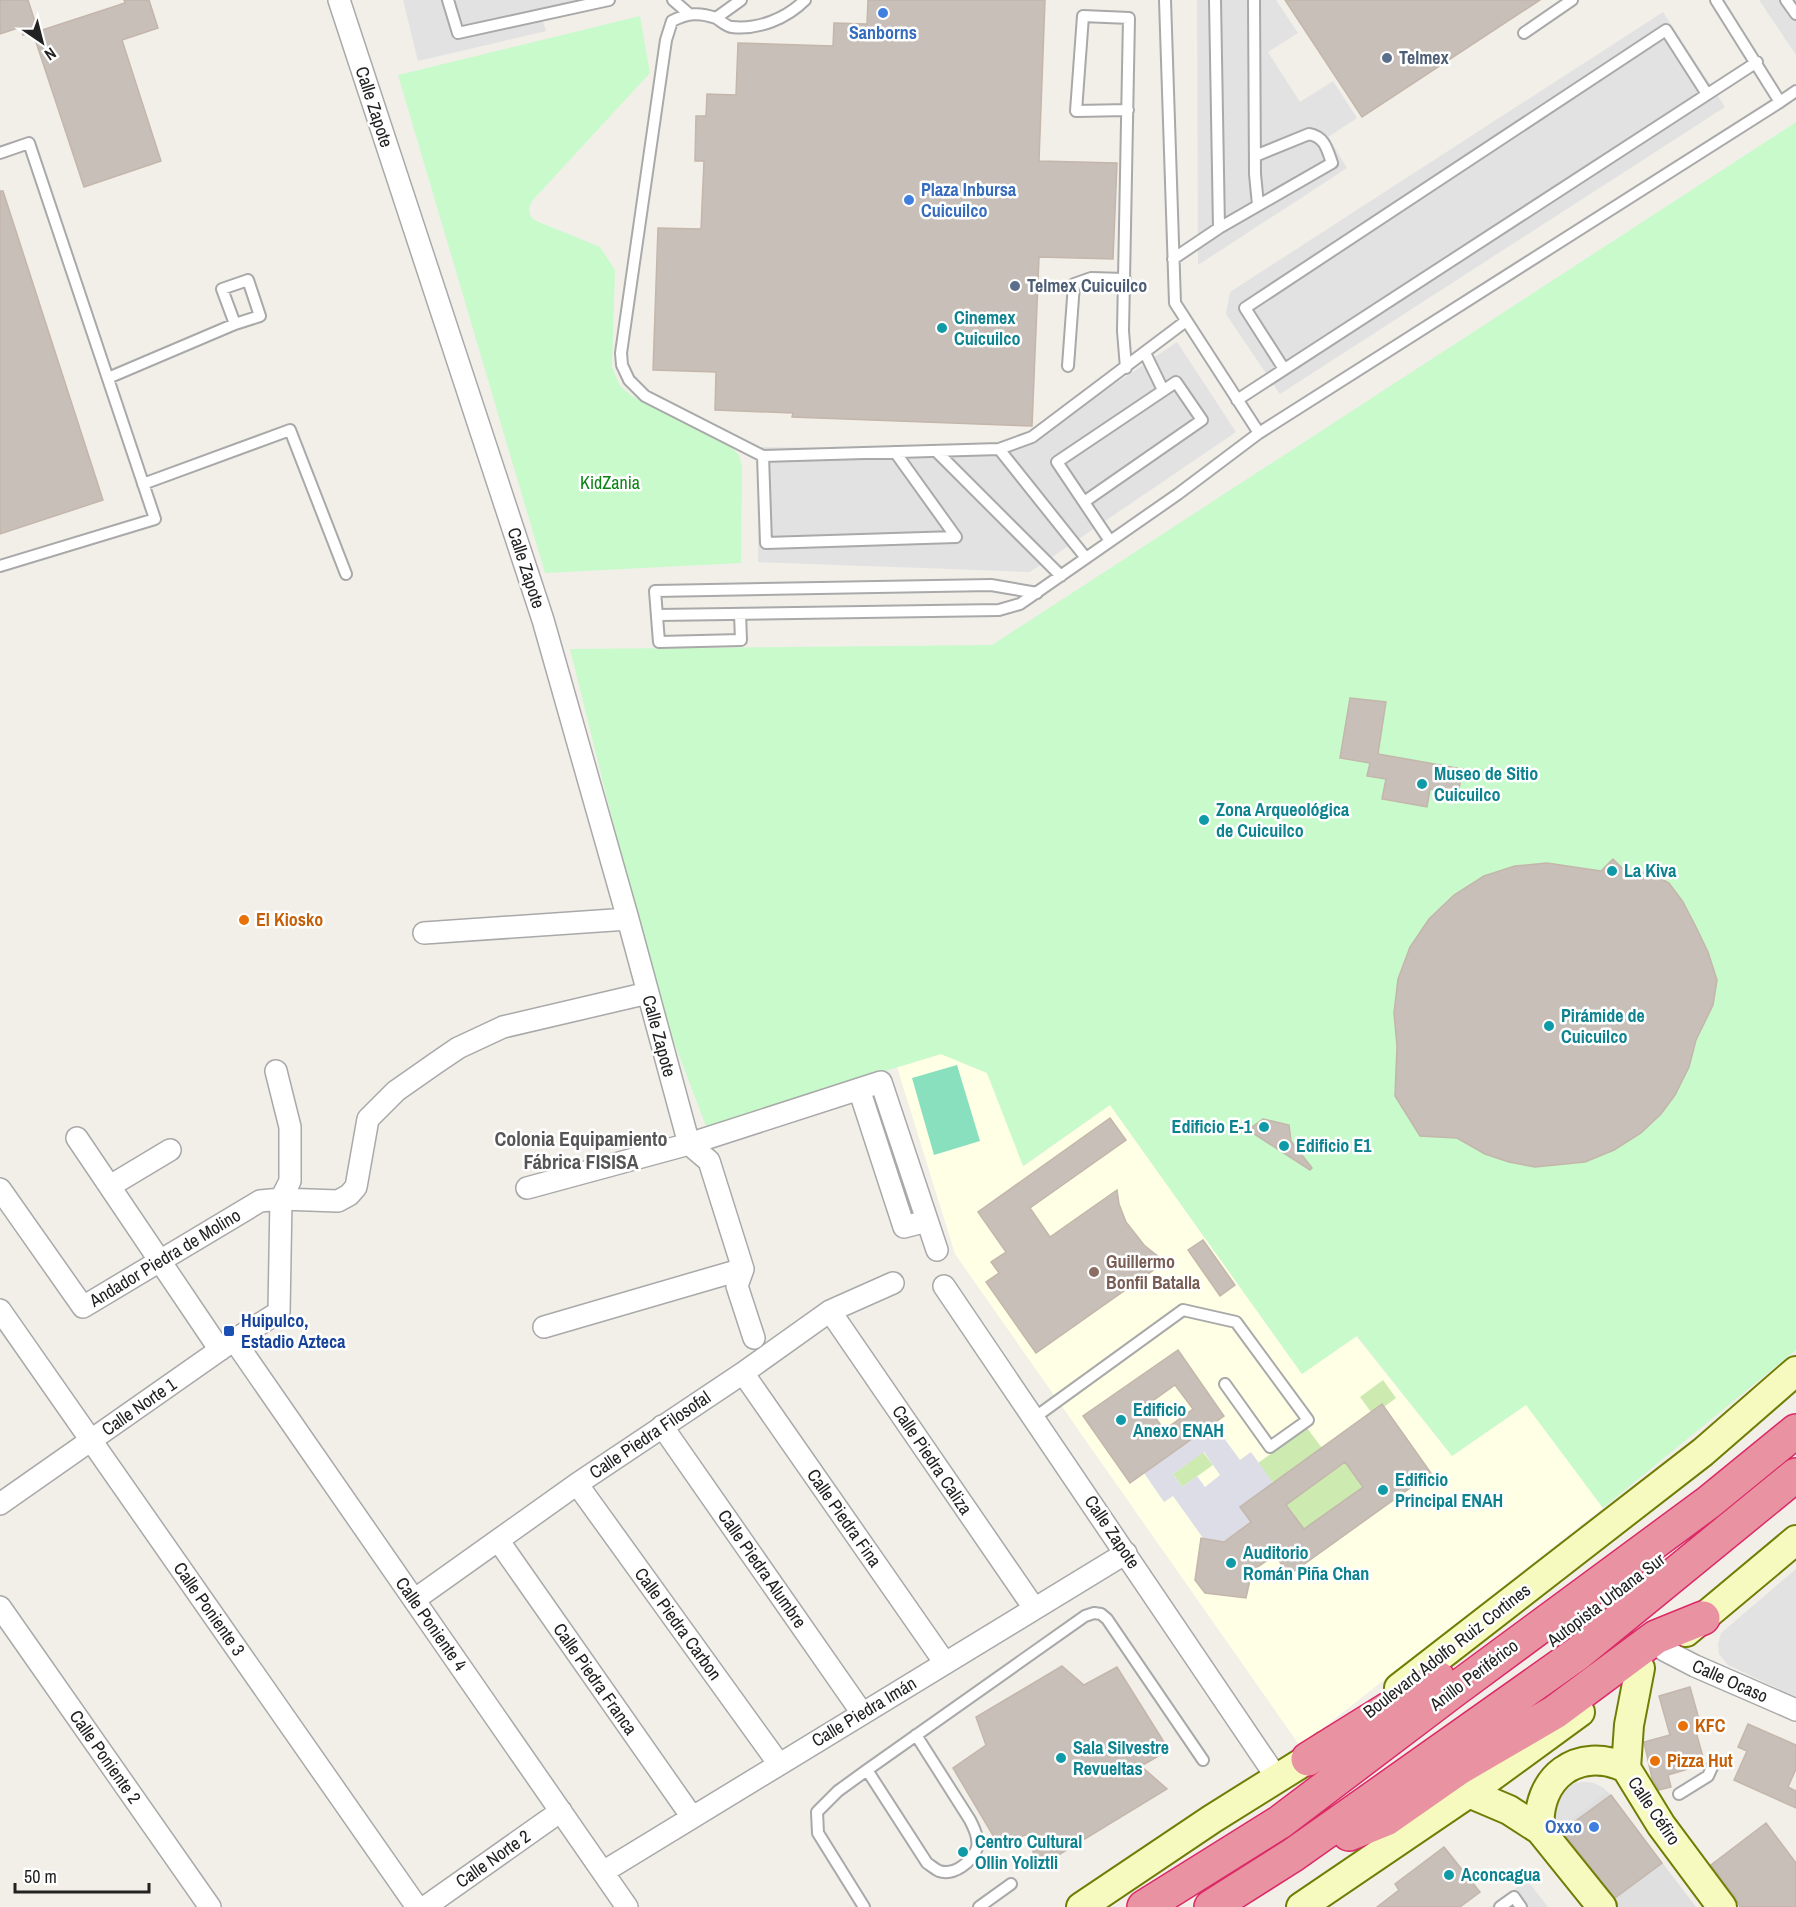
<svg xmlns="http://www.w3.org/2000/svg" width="1796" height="1907" font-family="'Archivo Narrow',sans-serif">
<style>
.residential{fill:#e0dfdf}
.education{fill:#ffffe5}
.grass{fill:#cdebb0}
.park{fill:#c8facc}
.pitch{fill:#88e0be}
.parking{fill:#e2e2e2}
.plaza{fill:#dddde8;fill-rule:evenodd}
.building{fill:#c7bfb8;stroke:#c4b6ab;stroke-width:1.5;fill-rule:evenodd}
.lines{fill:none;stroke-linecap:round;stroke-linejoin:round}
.lane-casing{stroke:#a9a9a9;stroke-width:14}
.street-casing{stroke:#a9a9a9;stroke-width:24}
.secondary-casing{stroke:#707d05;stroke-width:32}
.highway-casing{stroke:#dc2a67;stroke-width:36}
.lane{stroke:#fff;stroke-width:10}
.street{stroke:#fff;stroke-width:21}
.secondary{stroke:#f7fabf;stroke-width:28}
.highway{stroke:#e892a2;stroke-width:33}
.shop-dot{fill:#3f7fe0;stroke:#fff;stroke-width:2}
.service-dot{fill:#5c6f8a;stroke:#fff;stroke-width:2}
.culture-dot{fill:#0f9aa8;stroke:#fff;stroke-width:2}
.food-dot{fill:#e8710a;stroke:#fff;stroke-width:2}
.education-dot{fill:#8d6e63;stroke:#fff;stroke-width:2}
.transit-dot{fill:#1a4fb4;stroke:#fff;stroke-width:2}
.labels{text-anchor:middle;stroke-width:5;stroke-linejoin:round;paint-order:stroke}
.shop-label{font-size:18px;font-weight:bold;fill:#366cbe;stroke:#fff}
.service-label{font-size:18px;font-weight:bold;fill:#4e5e75;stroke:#fff;text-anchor:start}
.street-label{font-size:18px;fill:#222;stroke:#fff}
.culture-label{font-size:18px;font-weight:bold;fill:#0d838f;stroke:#fff;text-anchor:start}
.park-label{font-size:18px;fill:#0c8416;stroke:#fff}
.food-label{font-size:18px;font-weight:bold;fill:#c56008;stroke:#fff;text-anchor:start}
.education-label{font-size:18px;font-weight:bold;fill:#785e54;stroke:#fff;text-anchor:start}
.transit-label{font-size:18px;font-weight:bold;fill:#164399;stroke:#fff;text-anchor:start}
.neighbourhood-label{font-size:20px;font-weight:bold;fill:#555;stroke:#fff}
</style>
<rect width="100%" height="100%" fill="#f2efe9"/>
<!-- residential -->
<path class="residential" d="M 1583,1782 L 1593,1783 L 1602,1787 L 1611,1795 L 1696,1907 L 1614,1907 L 1559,1833 L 1554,1822 L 1573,1784 Z"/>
<!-- education -->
<path class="education" d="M 941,1054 L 987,1073 L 1024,1166 L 1110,1105 L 1302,1374 L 1356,1336 L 1452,1456 L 1526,1404 L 1603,1508 L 1300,1746 L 955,1254 L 897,1067 Z"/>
<!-- grass -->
<path class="grass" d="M 1383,1380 L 1396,1398 L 1384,1407 L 1371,1412 L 1360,1397 Z
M 1307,1428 L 1322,1448 L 1273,1483 L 1258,1463 Z
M 1203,1452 L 1213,1465 L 1182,1487 L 1173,1474 Z
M 1345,1462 L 1363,1487 L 1304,1529 L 1286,1505 Z"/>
<!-- park -->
<path class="park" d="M 640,16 L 650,73 L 532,201 C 529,208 527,214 534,220 L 600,247 L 615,270 L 612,367 L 620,386 L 632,396 L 730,446 L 739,455 L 742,467 L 741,563 L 545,573 L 398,75 Z
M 1796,122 L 1796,1350 L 1603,1508 L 1526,1405 L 1452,1456 L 1357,1336 L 1302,1374 L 1110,1105 L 1023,1166 L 987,1073 L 941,1054 L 706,1126 L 655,992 L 570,649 L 992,645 Z"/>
<!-- pitch -->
<path class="pitch" d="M 957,1065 L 980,1141 L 934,1155 L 912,1078 Z"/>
<!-- parking -->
<path class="parking" d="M 403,0 L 584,0 L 539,10 L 546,31 L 418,61 Z
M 1197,0 L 1276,0 L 1298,33 L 1268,52 L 1300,102 L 1333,81 L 1357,118 L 1328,137 L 1347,168 L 1198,265 Z
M 1759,0 L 1796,0 L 1796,55 Z
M 1663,12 L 1725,107 L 1280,394 L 1226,314 L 1230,292 Z
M 1177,342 L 1236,432 L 1030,572 L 758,562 L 760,447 L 1017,450 Z
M 1796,1569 L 1796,1697 L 1728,1665 L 1719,1654 L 1718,1644 L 1721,1633 Z
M 1583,1782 L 1593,1783 L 1607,1791 L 1557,1830 L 1554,1822 L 1552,1806 L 1564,1789 L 1573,1784 Z
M 1527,1880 L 1548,1907 L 1491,1907 Z"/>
<!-- plaza -->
<path class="plaza" d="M 1213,1423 L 1240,1460 L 1251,1452 L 1273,1483 L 1251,1522 L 1224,1542 L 1203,1538 L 1173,1496 L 1164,1502 L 1144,1473 ZM 1204,1452 L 1220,1475 L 1205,1487 L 1197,1476 L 1182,1487 L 1173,1474 Z"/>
<!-- building -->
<path class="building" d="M 0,0 L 28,0 L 38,31 L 23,35 L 21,27 L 0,34 Z
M 124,0 L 149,0 L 158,28 L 122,40 L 161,161 L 84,187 L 33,33 L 125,3 Z
M 868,0 L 1045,0 L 1039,161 L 1117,163 L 1113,259 L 1039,257 L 1032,426 L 792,417 L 793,413 L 715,410 L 716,372 L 653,370 L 658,228 L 701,229 L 704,161 L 695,161 L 696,116 L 706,116 L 707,94 L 736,95 L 738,43 L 833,46 L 834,23 L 867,24 Z
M 1285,0 L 1540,0 L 1362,117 Z
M 0,191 L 3,191 L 103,500 L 0,534 Z
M 1350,698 L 1386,702 L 1378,754 L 1463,769 L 1458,794 L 1430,789 L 1427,807 L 1382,799 L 1386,779 L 1367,776 L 1370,763 L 1340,758 Z
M 1613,859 L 1627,873 L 1649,872 L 1669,883 L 1683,902 L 1697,929 L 1708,952 L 1717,980 L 1713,1005 L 1696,1040 L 1689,1067 L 1675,1095 L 1661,1114 L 1641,1133 L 1614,1150 L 1585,1162 L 1535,1167 L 1509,1162 L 1485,1154 L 1457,1138 L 1420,1136 L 1395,1096 L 1397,1046 L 1394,1013 L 1398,979 L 1410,947 L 1429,919 L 1454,895 L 1484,876 L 1515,866 L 1547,863 L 1601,871 Z
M 1110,1118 L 1126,1140 L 1030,1208 L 1050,1237 L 1117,1190 L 1119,1204 L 1126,1222 L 1144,1245 L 1165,1262 L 1036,1353 L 986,1282 L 999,1273 L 991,1262 L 1006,1252 L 978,1212 Z
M 1263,1119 L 1289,1125 L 1291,1141 L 1312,1168 L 1310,1170 L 1248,1130 Z
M 1203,1240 L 1235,1285 L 1220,1296 L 1188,1250 Z
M 1178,1350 L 1224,1416 L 1130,1483 L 1083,1416 ZM 1175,1385 L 1193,1409 L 1164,1430 L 1147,1405 Z
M 1382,1404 L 1431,1473 L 1289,1575 L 1275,1555 L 1252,1571 L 1246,1598 L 1205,1593 L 1195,1580 L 1201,1538 L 1224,1542 L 1251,1522 L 1240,1507 ZM 1345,1462 L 1363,1487 L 1304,1529 L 1286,1505 Z
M 1062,1666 L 1084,1685 L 1117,1667 L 1169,1750 L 1141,1766 L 1167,1789 L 1039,1867 L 1026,1834 L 1001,1849 L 953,1768 L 986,1745 L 976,1717 Z
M 1690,1687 L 1702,1730 L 1696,1732 L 1705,1764 L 1668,1775 L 1671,1787 L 1659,1790 L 1652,1778 L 1644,1742 L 1670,1735 L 1659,1696 Z
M 1748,1724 L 1796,1745 L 1796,1769 L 1788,1787 L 1796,1791 L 1796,1808 L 1734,1780 L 1747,1751 L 1738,1747 Z
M 1611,1795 L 1662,1863 L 1615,1898 L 1562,1831 Z
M 1766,1823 L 1796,1863 L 1796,1907 L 1740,1907 L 1735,1897 L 1711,1865 Z
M 1444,1847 L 1480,1892 L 1460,1907 L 1377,1907 L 1399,1890 L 1395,1884 Z"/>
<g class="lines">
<!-- lane casing -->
<g class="lane-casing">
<path id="lane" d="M 448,0 L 458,33 L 609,0
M 673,0 L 688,13
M 741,0 L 716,18 C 699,12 688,13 672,21 L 666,40 L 621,353 L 622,365 L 629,380 L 645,396 L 763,456 L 766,543 L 956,537
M 1165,0 L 1175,303 L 1259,433
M 1215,0 L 1219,228
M 1254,0 L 1255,174 L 1258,205
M 1786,0 L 1796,14
M 716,18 C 721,21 727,27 732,27 C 759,30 787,18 805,0
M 1524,33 L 1572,0
M 1780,102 L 1796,91
M 0,153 L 29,143 L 155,519 L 0,566
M 1173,259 L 1219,228 L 1332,163 C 1327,149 1325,137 1309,134 L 1255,156
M 1145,353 L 1163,390
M 1068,366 L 1074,284 L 1091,278 L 1125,279
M 1126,368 L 1123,331 L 1129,18 L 1083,16 L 1076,111 L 1128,110
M 1284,369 L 1245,308 L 1666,30 L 1707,94
M 108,378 L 235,324 L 260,316 L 248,280 L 222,289 L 235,324
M 1237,400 L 1757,62
M 999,449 L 1086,558
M 936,451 L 1061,576
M 895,452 L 956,537
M 763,456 L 999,449 L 1032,437 L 1186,321
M 143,484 L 290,430 L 346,574
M 1084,502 L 1202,420 L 1176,382 L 1057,462 L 1110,541
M 740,614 L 741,640 L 659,642 L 655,591 L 991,585 L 1037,593
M 658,615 L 999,610 L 1020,604 L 1178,494 L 1259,433 L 1780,102 L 1716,0
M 1034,1418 L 1183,1310 L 1236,1322 L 1308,1420 L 1270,1447 L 1225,1384
M 867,1770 L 927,1863 C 930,1865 935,1869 939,1871 C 954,1876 972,1862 977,1848 C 979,1838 974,1828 970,1820 L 916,1735
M 1679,1794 L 1708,1776 L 1713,1765
M 864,1907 L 818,1833 L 817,1812 L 838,1791 L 867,1770 L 1085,1616 L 1094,1613 L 1101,1614 L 1107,1619 L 1203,1760
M 979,1907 L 1011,1884
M 1500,1907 L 1514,1897 L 1521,1907"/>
</g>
<!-- street casing -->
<g class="street-casing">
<path id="street" d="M 339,0 L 543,620 L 628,919 L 689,1144
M 424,933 L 628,919
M 859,1089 L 904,1227 L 927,1221
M 77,1138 L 220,1350
M 689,1144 L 709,1161 L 743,1269 L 737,1286 L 754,1338
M 110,1186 L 170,1150
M 527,1188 L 689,1144 L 881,1082 L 937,1250
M 0,1189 L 83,1307 L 260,1201 L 281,1199 L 338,1201 L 349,1195 L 356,1187 L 368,1119 L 396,1091 L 436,1063 L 458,1048 L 503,1027 L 648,993
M 944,1286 L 1277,1778
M 0,1310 L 417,1907
M 830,1311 L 1034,1608
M 544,1327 L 743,1269
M 234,1340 L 627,1907
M 743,1373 L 945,1663
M 662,1426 L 862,1713
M 577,1484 L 779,1764
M 0,1504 L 234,1340 L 279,1312 L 281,1199 L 290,1181 L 290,1127 L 276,1071
M 498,1540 L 692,1817
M 414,1600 L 577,1484 L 743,1373 L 830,1311 L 893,1283
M 0,1607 L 210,1907
M 1664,1650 L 1695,1666 L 1796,1710
M 603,1872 L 1126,1553
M 425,1907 L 561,1811"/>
</g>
<!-- secondary casing -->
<g class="secondary-casing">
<path id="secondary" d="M 1686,1632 L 1796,1540
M 1640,1668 L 1629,1725 L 1626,1768 L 1661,1825 L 1722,1907
M 1399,1688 L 1703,1452 L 1796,1371
M 1469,1793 L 1509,1810 L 1540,1830 L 1602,1907
M 1540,1830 C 1535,1778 1578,1745 1626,1768
M 1081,1907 L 1212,1819 L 1308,1759 L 1325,1746
M 1301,1907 L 1469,1793 L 1580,1712"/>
</g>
<!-- highway casing -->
<g class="highway-casing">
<path id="highway" d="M 1308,1759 L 1438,1678
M 1349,1834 L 1386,1819 L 1459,1768 L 1555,1712 L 1656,1637 L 1703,1618
M 1144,1907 L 1280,1822 L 1453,1691 L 1709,1502 L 1796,1431
M 1211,1907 L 1293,1855 L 1577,1654 L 1796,1475"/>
</g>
<!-- lane -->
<use href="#lane" class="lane"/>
<!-- street -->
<use href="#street" class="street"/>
<!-- secondary -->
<use href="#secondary" class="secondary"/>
<!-- highway -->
<use href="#highway" class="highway"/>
</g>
<!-- markers -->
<g class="shop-dot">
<circle cx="883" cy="13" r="6"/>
<circle cx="909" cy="200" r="6"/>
<circle cx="1594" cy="1827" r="6"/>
</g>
<g class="service-dot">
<circle cx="1387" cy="58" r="6"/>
<circle cx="1015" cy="286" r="6"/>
</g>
<g class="culture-dot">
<circle cx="942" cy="328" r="6"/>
<circle cx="1422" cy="784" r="6"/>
<circle cx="1204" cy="820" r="6"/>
<circle cx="1612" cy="871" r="6"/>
<circle cx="1549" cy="1026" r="6"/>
<circle cx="1264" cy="1127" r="6"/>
<circle cx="1284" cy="1146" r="6"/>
<circle cx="1121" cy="1420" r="6"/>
<circle cx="1383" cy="1490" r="6"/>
<circle cx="1231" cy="1563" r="6"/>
<circle cx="1061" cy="1758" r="6"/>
<circle cx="963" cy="1852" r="6"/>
<circle cx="1449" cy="1875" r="6"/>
</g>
<g class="food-dot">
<circle cx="244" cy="920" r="6"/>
<circle cx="1683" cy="1726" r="6"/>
<circle cx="1655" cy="1761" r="6"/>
</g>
<circle class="education-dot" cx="1094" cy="1272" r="6"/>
<rect class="transit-dot" x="223" y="1325" width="12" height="12" rx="3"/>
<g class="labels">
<!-- shop labels -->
<g class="shop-label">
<text x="883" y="39">Sanborns</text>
<text x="921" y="196" text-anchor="start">Plaza Inbursa<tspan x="921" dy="21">Cuicuilco</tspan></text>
<text x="1582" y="1833" text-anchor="end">Oxxo</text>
</g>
<!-- service labels -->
<g class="service-label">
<text x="1399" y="64">Telmex</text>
<text x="1027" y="292">Telmex Cuicuilco</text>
</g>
<!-- street labels -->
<g class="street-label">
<text transform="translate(374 107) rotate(72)" y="6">Calle Zapote</text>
<text transform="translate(526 568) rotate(72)" y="6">Calle Zapote</text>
<text transform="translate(659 1036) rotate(75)" y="6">Calle Zapote</text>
<text transform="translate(165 1258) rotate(-31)" y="6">Andador Piedra de Molino</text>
<text transform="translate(139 1407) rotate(-35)" y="6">Calle Norte 1</text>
<text transform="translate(650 1435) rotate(-34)" y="6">Calle Piedra Filosofal</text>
<text transform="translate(932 1460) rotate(56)" y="6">Calle Piedra Caliza</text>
<text transform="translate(844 1518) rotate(55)" y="6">Calle Piedra Fina</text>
<text transform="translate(1112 1532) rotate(56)" y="6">Calle Zapote</text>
<text transform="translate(762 1569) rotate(55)" y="6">Calle Piedra Alumbre</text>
<text transform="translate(1606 1600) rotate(-37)" y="6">Autopista Urbana Sur</text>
<text transform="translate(209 1609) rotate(55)" y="6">Calle Poniente 3</text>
<text transform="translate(431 1624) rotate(55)" y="6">Calle Poniente 4</text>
<text transform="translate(678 1624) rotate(54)" y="6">Calle Piedra Carbon</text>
<text transform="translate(1447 1651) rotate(-38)" y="6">Boulevard Adolfo Ruiz Cortines</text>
<text transform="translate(1474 1675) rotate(-37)" y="6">Anillo Periférico</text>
<text transform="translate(595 1679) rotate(55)" y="6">Calle Piedra Franca</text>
<text transform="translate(1730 1681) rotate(24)" y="6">Calle Ocaso</text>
<text transform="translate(864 1712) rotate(-31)" y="6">Calle Piedra Imán</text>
<text transform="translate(105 1757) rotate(55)" y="6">Calle Poniente 2</text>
<text transform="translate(1654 1811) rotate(56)" y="6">Calle Céfiro</text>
<text transform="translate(493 1859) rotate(-35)" y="6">Calle Norte 2</text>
</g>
<!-- culture labels -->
<g class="culture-label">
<text x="954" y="324">Cinemex<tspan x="954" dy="21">Cuicuilco</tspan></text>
<text x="1434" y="780">Museo de Sitio<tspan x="1434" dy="21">Cuicuilco</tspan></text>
<text x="1216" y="816">Zona Arqueológica<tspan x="1216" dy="21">de Cuicuilco</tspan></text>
<text x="1624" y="877">La Kiva</text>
<text x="1561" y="1022">Pirámide de<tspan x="1561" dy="21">Cuicuilco</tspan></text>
<text x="1252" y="1133" text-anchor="end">Edificio E-1</text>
<text x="1296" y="1152">Edificio E1</text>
<text x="1133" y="1416">Edificio<tspan x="1133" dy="21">Anexo ENAH</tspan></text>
<text x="1395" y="1486">Edificio<tspan x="1395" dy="21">Principal ENAH</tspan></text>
<text x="1243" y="1559">Auditorio<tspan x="1243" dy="21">Román Piña Chan</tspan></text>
<text x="1073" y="1754">Sala Silvestre<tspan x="1073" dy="21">Revueltas</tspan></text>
<text x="975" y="1848">Centro Cultural<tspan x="975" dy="21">Ollin Yoliztli</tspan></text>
<text x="1461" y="1881">Aconcagua</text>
</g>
<!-- park labels -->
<g class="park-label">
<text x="610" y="489">KidZania</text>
</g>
<!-- food labels -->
<g class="food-label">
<text x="256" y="926">El Kiosko</text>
<text x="1695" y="1732">KFC</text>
<text x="1667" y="1767">Pizza Hut</text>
</g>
<!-- education labels -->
<g class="education-label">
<text x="1106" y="1268">Guillermo<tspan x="1106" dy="21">Bonfil Batalla</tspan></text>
</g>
<!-- transit labels -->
<g class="transit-label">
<text x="241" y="1327">Huipulco,<tspan x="241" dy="21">Estadio Azteca</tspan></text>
</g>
<!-- neighbourhood labels -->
<g class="neighbourhood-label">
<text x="581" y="1146">Colonia Equipamiento<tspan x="581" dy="23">Fábrica FISISA</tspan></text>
</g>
</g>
<!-- north arrow -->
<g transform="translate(42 42) rotate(145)" stroke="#ffffff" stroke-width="4.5" paint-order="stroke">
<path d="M0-4.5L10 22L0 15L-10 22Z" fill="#222222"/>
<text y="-9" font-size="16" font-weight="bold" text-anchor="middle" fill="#222222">N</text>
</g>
<!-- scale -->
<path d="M15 1883v9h134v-9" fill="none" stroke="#222222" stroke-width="3"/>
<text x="24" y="1883" font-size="18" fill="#222222" stroke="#ffffff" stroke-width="4.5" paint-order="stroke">50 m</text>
</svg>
